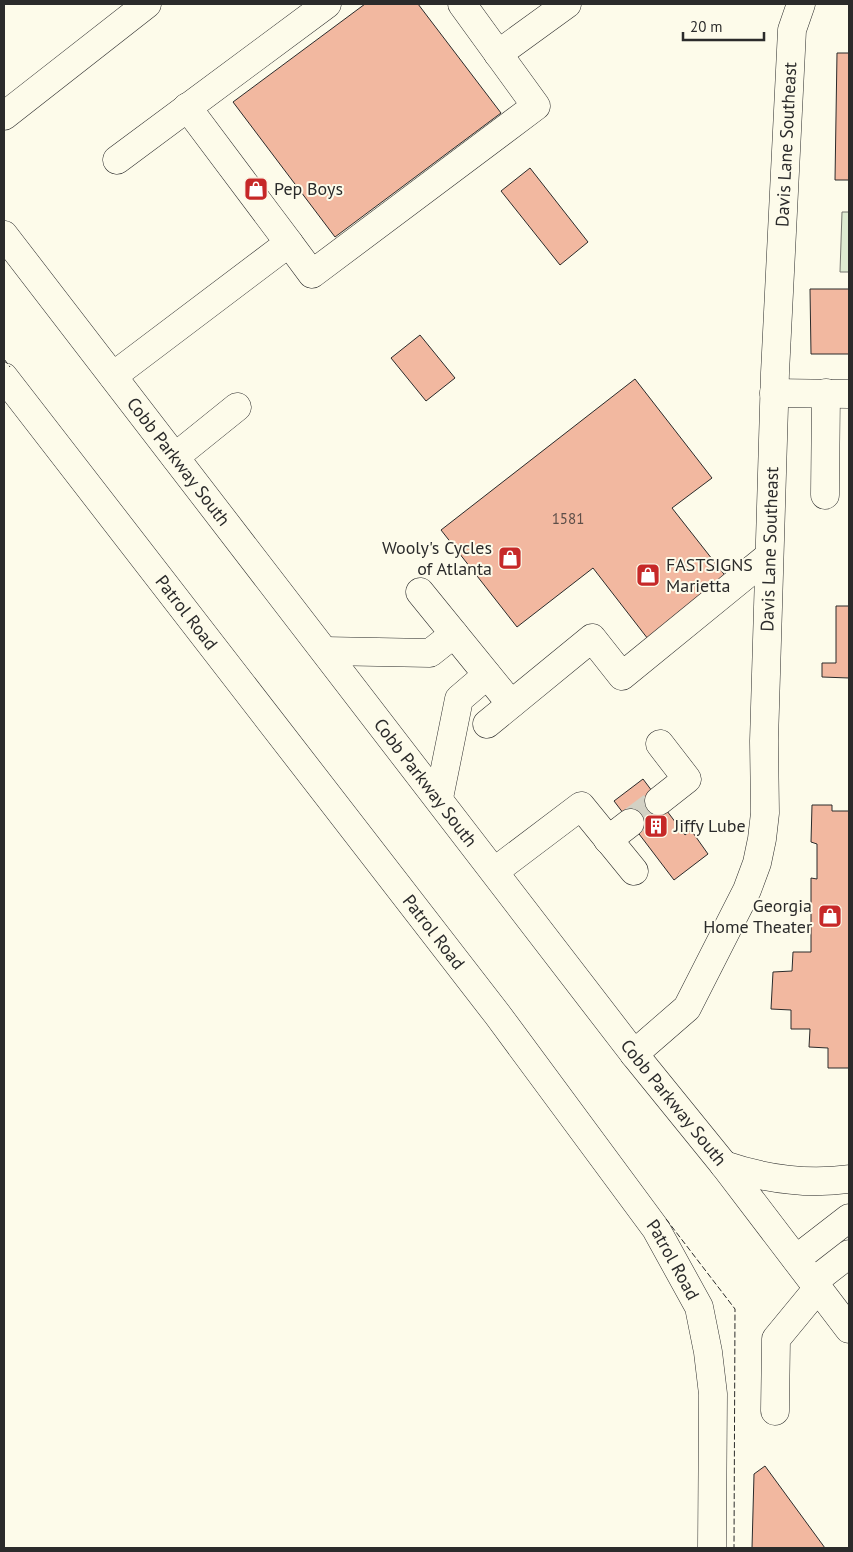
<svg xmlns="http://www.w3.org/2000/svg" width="853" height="1552" font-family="'PT Sans',sans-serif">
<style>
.green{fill:#deebd1;stroke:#74746e}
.building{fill:#f2b8a0;stroke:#2b2b2b}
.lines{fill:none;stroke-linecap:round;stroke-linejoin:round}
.minor-tunnel{stroke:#d3d1c4;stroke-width:28;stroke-dasharray:28 14;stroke-linecap:butt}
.minor-casing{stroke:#2b2b2b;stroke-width:29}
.major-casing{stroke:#2b2b2b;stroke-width:29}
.minor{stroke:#fdfbea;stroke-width:28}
.major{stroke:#fdfbea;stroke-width:28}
.fence{stroke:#2b2b2b;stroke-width:1;stroke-dasharray:6 2.5;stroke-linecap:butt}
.labels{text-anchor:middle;stroke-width:4;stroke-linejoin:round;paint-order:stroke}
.number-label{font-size:15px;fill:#5d4e48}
.street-label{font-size:18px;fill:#2b2b2b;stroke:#fdfbea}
.poi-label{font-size:18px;fill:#2b2b2b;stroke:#fdfbea;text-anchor:start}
</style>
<rect width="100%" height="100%" fill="#fdfbea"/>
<!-- green -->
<path class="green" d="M 842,212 L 849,212 L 849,272 L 840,272 Z"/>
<!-- building -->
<path class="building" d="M 365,4 L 418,4 L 501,113 L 335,237 L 233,102 Z
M 837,53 L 849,53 L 849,180 L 835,180 Z
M 530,168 L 588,242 L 560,265 L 501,191 Z
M 810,289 L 849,289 L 849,354 L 811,354 Z
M 420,335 L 455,378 L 426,401 L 391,358 Z
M 635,379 L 712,478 L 672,508 L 727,578 L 648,639 L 593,568 L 517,627 L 441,530 Z
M 836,606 L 849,606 L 849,678 L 822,677 L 822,663 L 836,663 Z
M 643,779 L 685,835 L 691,830 L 708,854 L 674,880 L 614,801 Z
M 812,805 L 832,805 L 832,811 L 849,811 L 849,805 L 849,1068 L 828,1068 L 828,1048 L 809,1047 L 810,1029 L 791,1029 L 791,1010 L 771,1009 L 773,972 L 792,971 L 793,952 L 811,952 L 811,878 L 817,879 L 817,844 L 811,842 Z
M 765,1466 L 825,1548 L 752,1548 L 754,1474 Z"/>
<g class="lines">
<!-- minor-tunnel -->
<path class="minor-tunnel" d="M 630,823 L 659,801"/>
<!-- minor casing -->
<g class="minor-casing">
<g id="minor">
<path d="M 498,54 L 567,4"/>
<path d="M 4,116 L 147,4"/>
<path d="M 117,160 L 327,4"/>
<path d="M 289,243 L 312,274 L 536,106 L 462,4"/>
<path d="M 113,376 L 289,243 L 187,107"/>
<path id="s1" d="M 4,377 L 497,1014 L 656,1229 L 699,1307 L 708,1352 L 713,1394 L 712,1548"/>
<path d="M 774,393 L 849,394"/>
<path d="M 175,457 L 237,407"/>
<path d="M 825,495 L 826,393"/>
<path d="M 420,592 L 511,704"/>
<path d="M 325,651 L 430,653 L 454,634"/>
<path d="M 487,724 L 592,638 L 622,676 L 769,556"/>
<path d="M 439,798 L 459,699 L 487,675"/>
<path d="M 659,801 L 687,779 L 660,744"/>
<path d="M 608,840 L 630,823"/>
<path d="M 495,871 L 581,806 L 634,871"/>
<path id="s2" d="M 634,1054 L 687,1008 L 747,890 L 757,863 L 762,839 L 765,813 L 764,741 L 775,373 L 792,30 L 801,4"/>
<path d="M 796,1259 L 849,1218"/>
<path d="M 813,1282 L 849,1254"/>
<path d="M 775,1411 L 776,1339 L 818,1288"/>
</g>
</g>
<!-- major casing -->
<g class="major-casing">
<g id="major">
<path id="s3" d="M 4,235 L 634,1054 L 724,1165 L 849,1329"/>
<path d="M 724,1165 C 765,1179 806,1185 849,1179"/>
</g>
</g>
<!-- minor -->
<use href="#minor" class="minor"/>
<!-- major -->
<use href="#major" class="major"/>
<!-- fence -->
<path class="fence" d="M 4,359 L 10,367
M 666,1219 L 735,1309 L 734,1548"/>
</g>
<!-- icons -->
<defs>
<g id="shop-square" transform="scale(1.25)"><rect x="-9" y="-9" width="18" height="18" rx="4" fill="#c62828" stroke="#fdfbea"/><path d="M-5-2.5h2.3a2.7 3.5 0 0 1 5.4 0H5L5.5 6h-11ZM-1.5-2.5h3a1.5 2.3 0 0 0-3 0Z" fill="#fff"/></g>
<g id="building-square" transform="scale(1.25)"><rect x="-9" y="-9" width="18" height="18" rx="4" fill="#c62828" stroke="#fdfbea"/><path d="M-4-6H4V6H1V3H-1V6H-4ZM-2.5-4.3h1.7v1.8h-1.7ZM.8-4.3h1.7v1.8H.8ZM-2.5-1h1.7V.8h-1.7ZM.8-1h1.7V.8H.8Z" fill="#fff"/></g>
</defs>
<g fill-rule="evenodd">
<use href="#shop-square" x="256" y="189"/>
<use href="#shop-square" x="510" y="558"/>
<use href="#shop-square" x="648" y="575"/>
<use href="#building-square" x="656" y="826"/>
<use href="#shop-square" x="830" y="916"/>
</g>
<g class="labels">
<!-- number labels -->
<g class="number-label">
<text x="568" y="524">1581</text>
</g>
<!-- street labels -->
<g class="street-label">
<text dy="6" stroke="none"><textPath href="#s2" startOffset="951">Davis Lane Southeast</textPath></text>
<text dy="6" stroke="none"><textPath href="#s3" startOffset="286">Cobb Parkway South</textPath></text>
<text dy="6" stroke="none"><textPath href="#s2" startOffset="546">Davis Lane Southeast</textPath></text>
<text dy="6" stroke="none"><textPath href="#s1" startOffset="298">Patrol Road</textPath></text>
<text dy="6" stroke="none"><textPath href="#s3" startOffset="691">Cobb Parkway South</textPath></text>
<text dy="6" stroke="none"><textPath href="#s1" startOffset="702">Patrol Road</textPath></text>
<text dy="6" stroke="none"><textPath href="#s3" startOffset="1096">Cobb Parkway South</textPath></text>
<text dy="6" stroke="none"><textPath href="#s1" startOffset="1108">Patrol Road</textPath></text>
</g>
<!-- poi labels -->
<g class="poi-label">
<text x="274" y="195">Pep Boys</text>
<text x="492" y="554" text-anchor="end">Wooly's Cycles<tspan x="492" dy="21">of Atlanta</tspan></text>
<text x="666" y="571">FASTSIGNS<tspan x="666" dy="21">Marietta</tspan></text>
<text x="674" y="832">Jiffy Lube</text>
<text x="812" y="912" text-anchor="end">Georgia<tspan x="812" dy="21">Home Theater</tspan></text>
</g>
</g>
<!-- border -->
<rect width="853" height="1552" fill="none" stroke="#2b2b2b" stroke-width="10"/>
<!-- scale -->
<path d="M683 32v8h81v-8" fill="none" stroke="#2b2b2b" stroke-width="2.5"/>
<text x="690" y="32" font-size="15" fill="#2b2b2b" stroke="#fdfbea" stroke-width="4" paint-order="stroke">20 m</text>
</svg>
